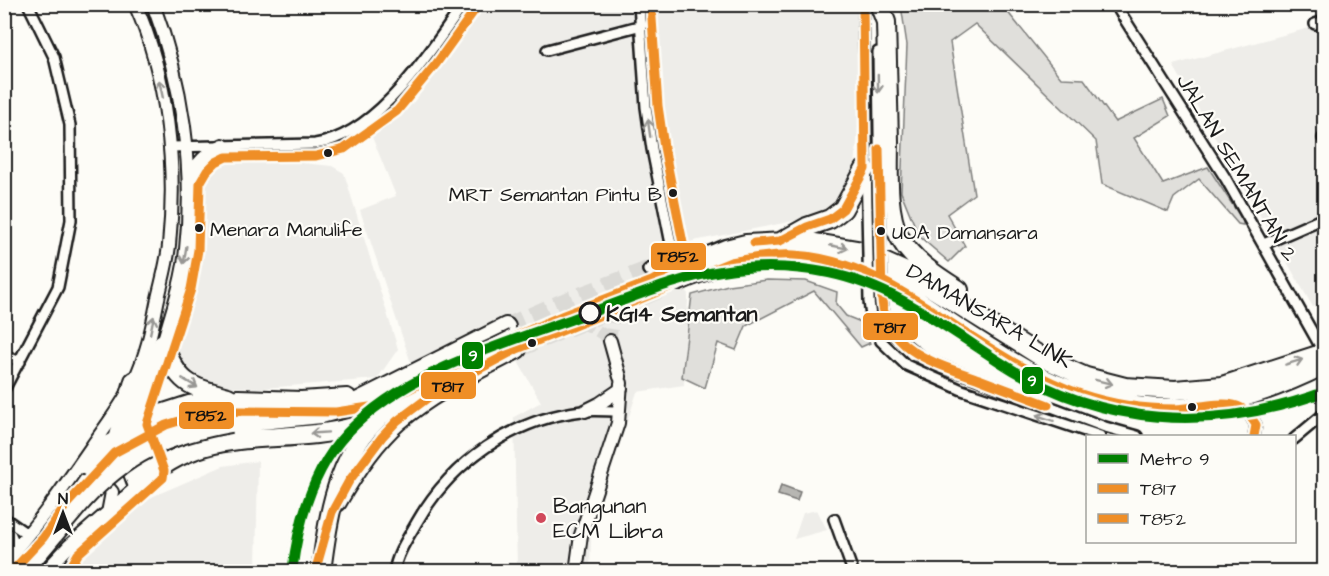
<svg xmlns="http://www.w3.org/2000/svg" width="1329" height="576" font-family="'Architects Daughter',sans-serif">
<style>
.built{fill:#eeede9}
.green{fill:#e0dfdb;stroke:#7e7e7c;stroke-width:1.5}
.water{fill:#b7b6b2;stroke:#797876;stroke-width:1.5}
.lines{fill:none;stroke-linecap:round;stroke-linejoin:round}
.tertiary-tunnel{stroke:#dbdad6;stroke-width:12;stroke-dasharray:12 6;stroke-linecap:butt}
.motorway-tunnel{stroke:#dbdad6;stroke-width:18;stroke-dasharray:18 9;stroke-linecap:butt}
.minor-casing{stroke:#1c1c1c;stroke-width:14}
.tertiary-casing{stroke:#1c1c1c;stroke-width:16}
.motorway-casing{stroke:#1c1c1c;stroke-width:22}
.minor{stroke:#fdfcf7;stroke-width:9}
.tertiary{stroke:#fdfcf7;stroke-width:12}
.motorway{stroke:#fdfcf7;stroke-width:18}
.minor-bridge-casing{stroke:#1c1c1c;stroke-width:14;stroke-linecap:butt}
.motorway-bridge-casing{stroke:#1c1c1c;stroke-width:22;stroke-linecap:butt}
.minor-bridge{stroke:#fdfcf7;stroke-width:9}
.motorway-bridge{stroke:#fdfcf7;stroke-width:18}
.bus-1-casing{stroke:#fdfcf7;stroke-width:14}
.bus-2-casing{stroke:#fdfcf7;stroke-width:14}
.bus-1{stroke:#ef8e26;stroke-width:9}
.bus-2{stroke:#ef8e26;stroke-width:9}
.metro-1-casing{stroke:#fdfcf7;stroke-width:15}
.metro-1{stroke:#008000;stroke-width:10}
.oneway{stroke:#989794}
.bus-dot{fill:#1c1c1c;stroke:#fdfcf7;stroke-width:2}
.stop-dot{fill:#fdfcf7;stroke:#1c1c1c;stroke-width:3}
.poi-dot{fill:#d1495b;stroke:#fdfcf7;stroke-width:2}
.labels{text-anchor:middle;stroke-width:4.5;stroke-linejoin:round;paint-order:stroke}
.bus-label{font-size:20px;fill:#1c1c1c;stroke:#fdfcf7;text-anchor:start}
.street-label{font-size:22px;fill:#1c1c1c;stroke:#fdfcf7}
.stop-label{font-size:22px;font-weight:bold;fill:#1c1c1c;stroke:#fdfcf7;text-anchor:start}
.poi-label{font-size:22px;fill:#1c1c1c;stroke:#fdfcf7;text-anchor:start}
.line-badge{stroke:#fdfcf7;stroke-width:2}
.badge-label{font-size:16px;text-anchor:middle;font-weight:bold;fill:#fff}
.pale-badge-label{font-size:16px;text-anchor:middle;font-weight:bold;fill:#111}
</style>
<rect width="100%" height="100%" fill="#fdfcf7"/>
<filter id="ink" filterUnits="userSpaceOnUse"><feTurbulence type="fractalNoise" baseFrequency=".0167" numOctaves="2"/><feDisplacementMap in="SourceGraphic" scale="12" xChannelSelector="R" yChannelSelector="G"/><feConvolveMatrix kernelMatrix="1 2 1 2 8 2 1 2 1" color-interpolation-filters="sRGB"/></filter>
<g filter="url(#ink)">
<!-- built -->
<path class="built" d="M 476,5 L 856,5 L 859,115 L 855,168 L 850,188 L 840,204 L 814,217 L 684,243 L 688,298 L 684,385 L 637,392 L 599,507 L 591,538 L 590,571 L 517,571 L 514,417 L 541,402 L 496,323 L 411,363 L 360,210 L 396,196 L 368,127 L 423,77 Z
M 1324,24 L 1324,302 L 1313,307 L 1173,65 Z
M 228,156 L 332,166 L 344,173 L 398,349 L 377,379 L 264,388 L 215,387 L 193,378 L 178,353 L 179,338 L 201,250 L 203,184 L 211,171 Z
M 258,461 L 256,571 L 61,571 L 72,553 L 126,508 L 223,466 Z
M 817,510 L 827,530 L 794,539 L 803,513 Z"/>
<!-- green -->
<path class="green" d="M 990,4 L 993,8 L 1002,5 L 1061,78 L 1084,79 L 1115,122 L 1163,99 L 1170,116 L 1134,138 L 1163,184 L 1208,167 L 1243,221 L 1243,225 L 1238,224 L 1199,179 L 1174,198 L 1168,212 L 1102,184 L 1096,141 L 975,24 L 950,42 L 974,194 L 947,214 L 965,246 L 949,262 L 919,236 L 901,192 L 907,45 L 901,5 Z
M 767,280 L 806,281 L 837,292 L 836,304 L 846,316 L 861,322 L 870,343 L 861,347 L 814,291 L 746,326 L 736,350 L 718,343 L 705,388 L 682,377 L 692,295 L 728,285 Z"/>
<!-- water -->
<path class="water" d="M 781,485 L 800,492 L 797,501 L 778,495 Z"/>
<g class="lines">
<!-- tertiary-tunnel -->
<path class="tertiary-tunnel" d="M 582,322 L 601,333 L 610,341
M 610,341 L 615,308"/>
<!-- motorway-tunnel -->
<path class="motorway-tunnel" d="M 506,327 L 559,304 L 648,270
M 517,349 L 666,287"/>
<!-- minor casing -->
<g class="minor-casing">
<path id="minor" d="M 639,4 L 646,107 L 652,149 L 671,244 L 665,259 L 648,270
M 863,4 L 867,209
M 1115,4 L 1226,179 L 1324,353
M 1315,24 L 1324,21
M 547,50 L 642,25
M 878,52 L 880,209
M 1323,138 L 1324,138
M 170,147 L 315,144 C 378,135 429,52 464,4
M 1264,244 L 1324,218
M 882,300 C 884,331 902,343 926,360 L 1105,427 L 1137,436
M 869,301 L 871,317 L 881,341 L 906,365 L 962,390 L 1100,436
M 4,355 L 20,362
M 4,390 L 58,287 L 71,220 L 70,125 L 54,57 L 28,4
M 1229,404 L 1246,409 L 1256,425 L 1254,436
M 1294,439 L 1324,414
M 4,518 L 24,532 L 34,530
M 834,519 L 853,572
M 4,530 L 11,535 L 17,548
M 394,572 C 397,553 408,538 417,522 C 451,462 513,419 582,411 C 594,410 607,411 619,411"/>
</g>
<!-- tertiary casing -->
<g class="tertiary-casing">
<path id="tertiary" d="M 153,4 C 182,81 195,167 186,249 C 183,281 172,312 163,343
M 189,179 C 197,163 206,153 223,145
M 610,341 L 620,377
M 585,411 L 599,404 L 621,389
M 85,467 L 107,443 L 119,436
M 84,468 L 97,474 L 112,492 L 108,513
M 4,562 C 38,525 66,484 95,442 C 108,423 124,403 134,381 C 146,357 152,329 157,303 C 161,284 167,265 169,245 C 177,166 168,78 135,4
M 45,572 L 69,546 L 138,486
M 576,572 L 581,535 L 618,423 L 621,383"/>
</g>
<!-- motorway casing -->
<g class="motorway-casing">
<path id="motorway" d="M 879,4 L 886,22 C 887,62 888,101 889,141 C 889,168 886,212 899,236 C 911,260 937,276 959,290
M 782,241 L 807,227 L 830,219 L 843,209 L 865,169
M 657,277 L 726,249 L 746,244 L 804,241 L 857,250 L 906,272 L 1045,359 L 1086,377 L 1125,387 L 1175,390 L 1222,386 L 1324,353
M 679,281 C 730,260 787,245 842,262 C 889,277 927,308 968,334 C 990,348 1014,364 1038,376 C 1141,425 1224,415 1324,365
M 163,343 C 178,383 187,386 228,397
M 134,381 L 119,436 L 138,486 C 205,419 279,449 357,426 C 381,419 411,398 433,394
M 231,423 L 321,414 L 347,407 L 506,327
M 119,436 L 161,414 L 189,405 L 238,399 L 301,401 L 347,398
M 149,466 L 135,428 L 135,422 L 163,343
M 337,502 C 353,474 373,443 398,421 C 433,391 476,371 517,349
M 22,572 L 82,501"/>
</g>
<!-- minor -->
<use href="#minor" class="minor"/>
<!-- tertiary -->
<use href="#tertiary" class="tertiary"/>
<!-- motorway -->
<use href="#motorway" class="motorway"/>
<!-- minor-bridge casing -->
<g class="minor-bridge-casing">
<path id="minor-bridge" d="M 867,209 L 869,301
M 880,209 L 882,300"/>
</g>
<!-- motorway-bridge casing -->
<g class="motorway-bridge-casing">
<path id="motorway-bridge" d="M 82,501 C 125,453 168,434 231,423
M 321,572 C 327,523 335,469 367,430 C 403,386 464,364 514,339"/>
</g>
<!-- minor-bridge -->
<use href="#minor-bridge" class="minor-bridge"/>
<!-- motorway-bridge -->
<use href="#motorway-bridge" class="motorway-bridge"/>
<!-- bus-1 casing -->
<g class="bus-1-casing">
<path id="bus-1" d="M 879,149 L 882,300 C 886,352 938,364 979,379 C 1002,388 1025,396 1048,405
M 754,243 L 780,241 L 807,227 L 830,219 L 843,209 L 865,169 L 863,4
M 315,572 L 332,512 L 349,481 L 382,437 L 397,421 L 433,394 L 517,349 L 731,262 C 752,258 773,254 794,255 C 859,258 913,298 965,332 C 1002,356 1040,380 1081,394 C 1111,404 1144,409 1175,409 C 1192,409 1218,401 1234,405 C 1246,408 1249,414 1256,425 L 1254,436"/>
</g>
<!-- bus-2 casing -->
<g class="bus-2-casing">
<path id="bus-2" d="M 13,570 L 43,538 L 67,504 L 114,453 L 166,425 L 192,417 L 239,411 L 336,412 L 376,406 L 511,338 L 564,315 L 652,281 L 673,268 L 676,263 L 683,243 L 664,147 L 658,106 L 651,4
M 68,572 L 78,554 L 163,478 L 164,471 L 147,424 L 191,289 L 198,250 L 200,183 L 207,171 L 216,162 L 226,157 L 316,156 L 344,149 L 397,111 L 436,64 L 474,11"/>
</g>
<!-- bus-1 -->
<use href="#bus-1" class="bus-1"/>
<!-- bus-2 -->
<use href="#bus-2" class="bus-2"/>
<!-- metro-1 casing -->
<g class="metro-1-casing">
<path id="metro-1" d="M 292,572 C 298,523 313,469 347,433 C 407,369 508,343 589,313 C 632,298 676,278 721,271 C 757,265 794,266 829,273 C 893,286 947,328 1000,362 C 1100,427 1213,433 1324,392"/>
</g>
<!-- metro-1 -->
<use href="#metro-1" class="metro-1"/>
</g>
<!-- one-way arrows -->
<defs><path id="oneway-shaft" d="M-6 0H5M1.5-3L5.5 0L1.5 3" fill="none" stroke-width="1.6" stroke-linecap="round" stroke-linejoin="round" transform="scale(1.5)"/></defs>
<g class="oneway">
<use href="#oneway-shaft" transform="translate(878 84) rotate(89)"/>
<use href="#oneway-shaft" transform="translate(161 89) rotate(-102)"/>
<use href="#oneway-shaft" transform="translate(649 128) rotate(-98)"/>
<use href="#oneway-shaft" transform="translate(839 247) rotate(11)"/>
<use href="#oneway-shaft" transform="translate(185 255) rotate(99)"/>
<use href="#oneway-shaft" transform="translate(152 325) rotate(-78)"/>
<use href="#oneway-shaft" transform="translate(1294 362) rotate(-17)"/>
<use href="#oneway-shaft" transform="translate(1104 382) rotate(14)"/>
<use href="#oneway-shaft" transform="translate(190 383) rotate(31)"/>
<use href="#oneway-shaft" transform="translate(1045 418) rotate(-162)"/>
<use href="#oneway-shaft" transform="translate(319 433) rotate(176)"/>
</g>
</g>
<!-- markers -->
<g class="bus-dot">
<circle cx="328" cy="153" r="5"/>
<circle cx="673" cy="193" r="5"/>
<circle cx="199" cy="228" r="5"/>
<circle cx="881" cy="231" r="5"/>
<circle cx="532" cy="343" r="5"/>
<circle cx="1192" cy="407" r="5"/>
</g>
<circle class="stop-dot" cx="590" cy="313" r="10"/>
<circle class="poi-dot" cx="541" cy="518" r="6"/>
<g class="labels">
<!-- bus labels -->
<g class="bus-label">
<text x="662" y="201" text-anchor="end">MRT Semantan Pintu B</text>
<text x="210" y="236">Menara Manulife</text>
<text x="892" y="239">UOA Damansara</text>
</g>
<!-- street labels -->
<g class="street-label">
<text transform="translate(1238 167) rotate(59)" y="8">JALAN SEMANTAN 2</text>
<text transform="translate(990 315) rotate(30)" y="8">DAMANSARA LINK</text>
</g>
<!-- stop labels -->
<g class="stop-label">
<text x="606" y="321">KG14 Semantan</text>
</g>
<!-- poi labels -->
<g class="poi-label">
<text x="553" y="513">Bangunan<tspan x="553" dy="25">ECM Libra</tspan></text>
</g>
</g>
<g class="line-badge">
<rect x="650" y="242" width="57" height="29" rx="6" fill="#ef8e26"/>
<rect x="862" y="312" width="57" height="29" rx="6" fill="#ef8e26"/>
<rect x="461" y="341" width="23" height="29" rx="6" fill="#008000"/>
<rect x="1021" y="366" width="23" height="29" rx="6" fill="#008000"/>
<rect x="420" y="371" width="57" height="29" rx="6" fill="#ef8e26"/>
<rect x="178" y="401" width="57" height="29" rx="6" fill="#ef8e26"/>
</g>
<g class="badge-label">
<text x="473" y="361">9</text>
<text x="1032" y="386">9</text>
</g>
<g class="pale-badge-label">
<text x="678" y="262">T852</text>
<text x="890" y="333">T817</text>
<text x="448" y="392">T817</text>
<text x="206" y="421">T852</text>
</g>
<!-- margin -->
<rect width="1329" height="576" fill="none" stroke="#fdfcf7" stroke-width="24"/>
<rect x="12" y="12" width="1305" height="552" fill="none" stroke="#1c1c1c" stroke-width="2" filter="url(#ink)"/>
<!-- legend -->
<rect x="1086" y="435" width="210" height="108" fill="#fdfcf7" stroke="#a3a29f" stroke-width="1.5"/>
<rect x="1098" y="454" width="30" height="9" fill="#008000" stroke="#a3a29f" stroke-width="1.5"/>
<text x="1140" y="465" font-size="18" fill="#1c1c1c">Metro 9</text>
<rect x="1098" y="484" width="30" height="9" fill="#ef8e26" stroke="#a3a29f" stroke-width="1.5"/>
<text x="1140" y="495" font-size="18" fill="#1c1c1c">T817</text>
<rect x="1098" y="514" width="30" height="9" fill="#ef8e26" stroke="#a3a29f" stroke-width="1.5"/>
<text x="1140" y="525" font-size="18" fill="#1c1c1c">T852</text>
<!-- north arrow -->
<g transform="translate(63 513)" stroke="#fdfcf7" stroke-width="4.5" paint-order="stroke">
<path d="M0-4.5L10 22L0 15L-10 22Z" fill="#1c1c1c"/>
<text y="-9" font-size="16" font-weight="bold" text-anchor="middle" fill="#1c1c1c">N</text>
</g>
</svg>
